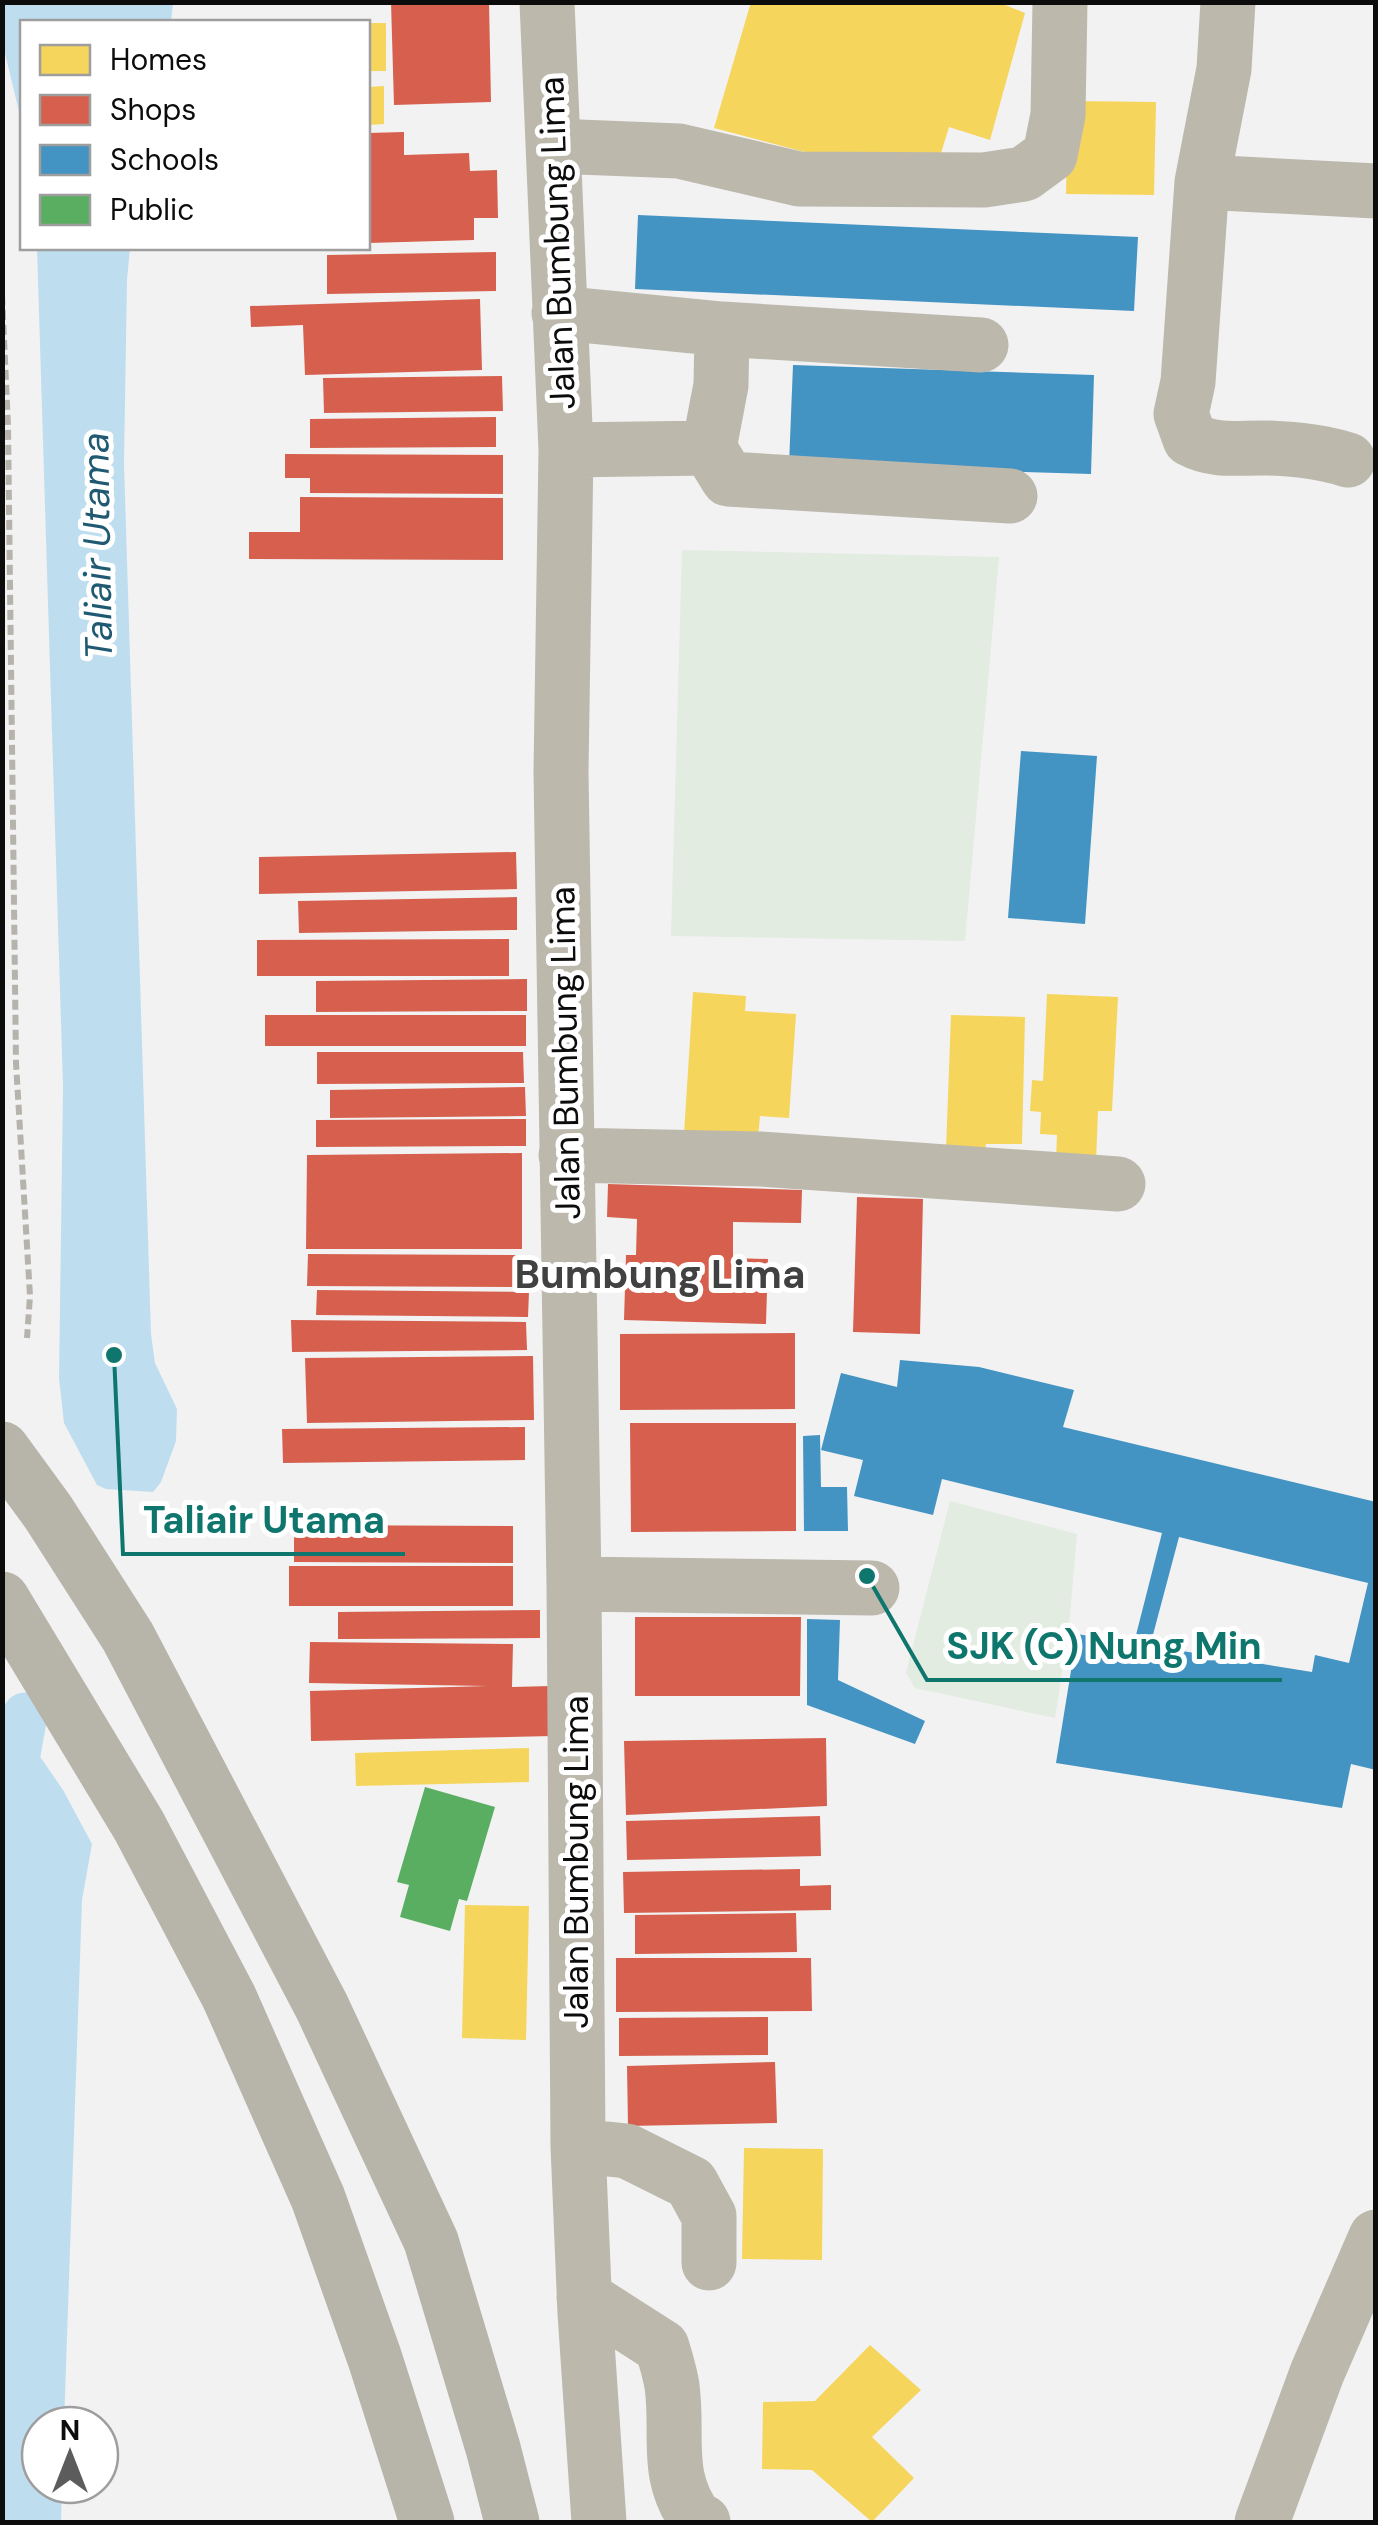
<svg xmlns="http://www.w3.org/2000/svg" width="1378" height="2525" font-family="'DM Sans',sans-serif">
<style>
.green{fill:#e2ece0}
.water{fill:#bedeef}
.homes{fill:#f6d55c}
.shops{fill:#d6604d}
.schools{fill:#4393c3}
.public{fill:#5aae61}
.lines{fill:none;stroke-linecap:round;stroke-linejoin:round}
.canal{stroke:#bedeef;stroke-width:45}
.path{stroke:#b5b3ac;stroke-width:6;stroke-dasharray:10 5;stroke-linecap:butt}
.minor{stroke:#bcb8ac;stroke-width:55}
.highway{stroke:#b7b5aa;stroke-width:55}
.labels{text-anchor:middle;stroke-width:10;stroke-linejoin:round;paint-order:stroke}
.street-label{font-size:35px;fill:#0c0c0c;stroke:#fff}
.water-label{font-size:38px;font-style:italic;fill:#205a72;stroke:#fff}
.quarter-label{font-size:40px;font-weight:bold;fill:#414142;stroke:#fff}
.leader{fill:none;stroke:#0f766e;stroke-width:4}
.callout-dot{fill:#0f766e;stroke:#fff;stroke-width:4}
.callout-label{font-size:38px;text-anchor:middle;font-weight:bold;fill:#0f766e;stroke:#fff;stroke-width:10;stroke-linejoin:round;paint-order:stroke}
</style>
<rect width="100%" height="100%" fill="#f2f2f3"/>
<!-- green -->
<path class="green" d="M 682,550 L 999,557 L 965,941 L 671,936 Z
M 950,1501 L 1077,1534 L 1069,1626 L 1055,1718 L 915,1688 L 906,1673 Z"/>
<!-- water -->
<path class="water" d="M 2,3 L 3,2 L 173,3 L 171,22 L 22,22 L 22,124 L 3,45 Z
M 37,248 L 130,248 L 127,280 L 124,463 L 151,1334 L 155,1363 L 177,1409 L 176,1441 L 161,1482 L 153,1492 L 106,1489 L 97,1485 L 64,1423 L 59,1378 L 63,1087 Z
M 8,1710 L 63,1790 L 92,1844 L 82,1900 L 64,2425 L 40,2425 L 40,2485 L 62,2485 L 61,2522 L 3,2522 L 2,1715 Z"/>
<!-- homes -->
<path class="homes" d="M 751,2 L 998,2 L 1025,13 L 990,140 L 949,127 L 941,153 L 881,172 L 714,128 Z
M 368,23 L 386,23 L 386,71 L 368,71 Z
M 384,86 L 384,124 L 368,125 L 368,87 Z
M 1076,101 L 1156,102 L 1154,195 L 1066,194 L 1067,143 Z
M 693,992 L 746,996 L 745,1011 L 796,1014 L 789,1118 L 760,1116 L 758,1139 L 684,1134 Z
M 1047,994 L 1118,997 L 1112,1111 L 1098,1111 L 1096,1162 L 1056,1160 L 1057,1135 L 1040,1134 L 1041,1112 L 1030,1111 L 1032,1080 L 1043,1081 Z
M 951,1015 L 1025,1017 L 1022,1144 L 986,1144 L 985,1151 L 946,1150 Z
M 529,1748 L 529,1782 L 356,1786 L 355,1753 Z
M 465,1905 L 529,1906 L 526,2040 L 462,2038 Z
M 744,2148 L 823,2149 L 822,2260 L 742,2259 Z
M 870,2345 L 921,2390 L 872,2437 L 914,2478 L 872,2522 L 812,2470 L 762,2469 L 763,2402 L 815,2401 Z"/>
<!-- shops -->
<path class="shops" d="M 391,2 L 489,2 L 491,102 L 394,105 Z
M 404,132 L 404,155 L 469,153 L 470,171 L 497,170 L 498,218 L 474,218 L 474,240 L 368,243 L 368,133 Z
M 496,252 L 496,291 L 327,294 L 327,255 Z
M 480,299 L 482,370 L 305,375 L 303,325 L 251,327 L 250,306 Z
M 502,376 L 503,411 L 324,413 L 323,378 Z
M 496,417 L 496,447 L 310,448 L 310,419 Z
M 285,454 L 503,455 L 503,494 L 310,493 L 310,478 L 285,478 Z
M 300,497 L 503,498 L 503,560 L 249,559 L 249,532 L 300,532 Z
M 516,852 L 517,889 L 259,894 L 259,857 Z
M 517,897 L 517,930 L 299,933 L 298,901 Z
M 509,939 L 509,976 L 257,976 L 257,940 Z
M 527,979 L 527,1011 L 316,1012 L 316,981 Z
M 265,1015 L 526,1015 L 526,1046 L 265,1046 Z
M 317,1052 L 523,1052 L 524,1083 L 317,1084 Z
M 525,1087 L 526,1116 L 330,1118 L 330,1090 Z
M 526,1119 L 526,1146 L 316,1147 L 316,1120 Z
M 522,1153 L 522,1249 L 306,1249 L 307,1155 Z
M 608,1184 L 802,1190 L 801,1223 L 733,1222 L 733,1258 L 768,1259 L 766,1324 L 624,1320 L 626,1255 L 636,1255 L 637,1219 L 607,1217 Z
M 857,1197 L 923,1199 L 920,1334 L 853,1332 Z
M 308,1254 L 529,1255 L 529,1287 L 307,1286 Z
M 317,1290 L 529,1292 L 528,1317 L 316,1315 Z
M 291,1320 L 526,1322 L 527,1350 L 292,1352 Z
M 795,1333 L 795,1409 L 620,1410 L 620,1334 Z
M 533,1356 L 534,1420 L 307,1423 L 305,1358 Z
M 630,1423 L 796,1423 L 796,1531 L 631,1532 Z
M 525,1427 L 525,1460 L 283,1463 L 282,1429 Z
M 294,1525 L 513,1526 L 513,1563 L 294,1562 Z
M 289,1566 L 513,1566 L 513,1606 L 289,1606 Z
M 540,1610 L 540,1638 L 338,1639 L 338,1612 Z
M 635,1617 L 801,1617 L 800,1696 L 635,1696 Z
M 310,1642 L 513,1644 L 512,1687 L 551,1686 L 553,1736 L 311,1741 L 310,1691 L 487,1686 L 309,1683 Z
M 826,1738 L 827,1806 L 626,1815 L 624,1741 Z
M 820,1816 L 821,1856 L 627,1860 L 626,1821 Z
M 800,1869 L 800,1886 L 831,1885 L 831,1910 L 624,1913 L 623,1872 Z
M 796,1913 L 797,1952 L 635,1954 L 635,1915 Z
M 616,1958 L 811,1958 L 812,2011 L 616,2012 Z
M 768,2017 L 768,2055 L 619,2056 L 619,2018 Z
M 775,2062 L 777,2123 L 628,2126 L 627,2066 Z"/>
<!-- schools -->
<path class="schools" d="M 638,215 L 1138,237 L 1134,311 L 635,289 Z
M 793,365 L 1094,375 L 1091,474 L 789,465 Z
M 1021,751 L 1097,756 L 1085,924 L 1008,918 Z
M 900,1360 L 979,1367 L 1074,1390 L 1063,1427 L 1376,1502 L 1376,1770 L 1351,1764 L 1342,1808 L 1056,1763 L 1077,1634 L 1312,1672 L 1315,1655 L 1349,1663 L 1368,1583 L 1179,1537 L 1150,1646 L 1135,1639 L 1162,1533 L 942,1479 L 933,1515 L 854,1496 L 863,1460 L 821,1450 L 841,1373 L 897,1387 Z
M 820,1435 L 821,1487 L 847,1487 L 848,1531 L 804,1531 L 803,1436 Z
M 807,1619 L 840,1620 L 838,1680 L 925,1721 L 915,1744 L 807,1705 Z"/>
<!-- public -->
<path class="public" d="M 425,1787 L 495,1807 L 467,1901 L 459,1899 L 450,1931 L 400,1917 L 409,1885 L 397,1882 Z"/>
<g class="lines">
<!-- canal -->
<path class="canal" d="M 2,1843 L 25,1715"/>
<!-- path -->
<path class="path" d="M 2,295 L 8,426 L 16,1063 L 30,1296 L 27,1338"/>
<!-- minor -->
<path class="minor" d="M 547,2 L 566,450 L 561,772 L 574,1584 L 578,2146 L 585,2313 L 599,2522
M 1228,2 L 1224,69 L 1202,182 L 1188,382 L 1181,414 L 1190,439 C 1217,453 1239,447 1268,448 C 1295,449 1323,452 1348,460
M 554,146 L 679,151 L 799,179 L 984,180 L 1024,174 L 1050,155 L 1058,115 L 1060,2
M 1202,182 L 1376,191
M 559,313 L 722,329 L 721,385 L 709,448 L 566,450
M 722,329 L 981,345
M 709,448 L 728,479 L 1010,496
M 566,1155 L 760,1159 L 1118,1184
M 574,1584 L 872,1588
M 578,2146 L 627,2151 L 691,2183 L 709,2216 L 709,2263
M 584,2297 L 662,2347 C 666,2360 670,2373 672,2386 C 679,2437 663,2476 698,2522 L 703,2522
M 1262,2522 L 1317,2373 L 1376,2237"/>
<!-- highway -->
<path class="highway" d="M 2,1449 L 48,1512 L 128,1637 L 322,2007 L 431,2241 L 493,2448 L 512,2522
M 2,1599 L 139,1826 L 229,1997 L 318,2198 L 375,2359 L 427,2522"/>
</g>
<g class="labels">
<!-- street labels -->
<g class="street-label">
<text transform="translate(557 243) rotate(-92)" y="12">Jalan Bumbung Lima</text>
<text transform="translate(565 1053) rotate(-91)" y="12">Jalan Bumbung Lima</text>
<text transform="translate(576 1862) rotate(-90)" y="12">Jalan Bumbung Lima</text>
</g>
<!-- water labels -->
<g class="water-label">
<text transform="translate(97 546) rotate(-91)" y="13">Taliair Utama</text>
</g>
<!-- quarter labels -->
<g class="quarter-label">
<text x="660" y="1288">Bumbung Lima</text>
</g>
</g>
<!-- callouts -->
<path class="leader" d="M114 1355L123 1554H405M867 1576L927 1680H1282"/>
<g class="callout-dot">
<circle cx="114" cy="1355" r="10"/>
<circle cx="867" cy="1576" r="10"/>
</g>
<g class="callout-label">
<text x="264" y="1533">Taliair Utama</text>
<text x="1104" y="1659">SJK (C) Nung Min</text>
</g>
<!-- border -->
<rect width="1378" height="2525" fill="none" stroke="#0c0c0c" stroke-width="10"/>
<!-- legend -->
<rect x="20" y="20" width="350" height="230" fill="#ffffff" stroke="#9e9e9e" stroke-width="2.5"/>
<rect x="40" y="45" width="50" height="30" fill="#f6d55c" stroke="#9e9e9e" stroke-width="2.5"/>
<text x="110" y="70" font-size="30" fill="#0c0c0c">Homes</text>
<rect x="40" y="95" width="50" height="30" fill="#d6604d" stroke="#9e9e9e" stroke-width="2.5"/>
<text x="110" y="120" font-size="30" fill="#0c0c0c">Shops</text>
<rect x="40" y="145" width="50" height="30" fill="#4393c3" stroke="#9e9e9e" stroke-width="2.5"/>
<text x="110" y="170" font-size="30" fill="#0c0c0c">Schools</text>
<rect x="40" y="195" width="50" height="30" fill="#5aae61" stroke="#9e9e9e" stroke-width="2.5"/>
<text x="110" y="220" font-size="30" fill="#0c0c0c">Public</text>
<!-- north arrow -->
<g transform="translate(70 2455)"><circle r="48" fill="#ffffff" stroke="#9e9e9e" stroke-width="2.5"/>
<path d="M0-8L18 38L0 25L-18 38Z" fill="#5c5c5d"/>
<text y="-15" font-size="28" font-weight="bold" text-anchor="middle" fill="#0c0c0c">N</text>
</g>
</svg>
